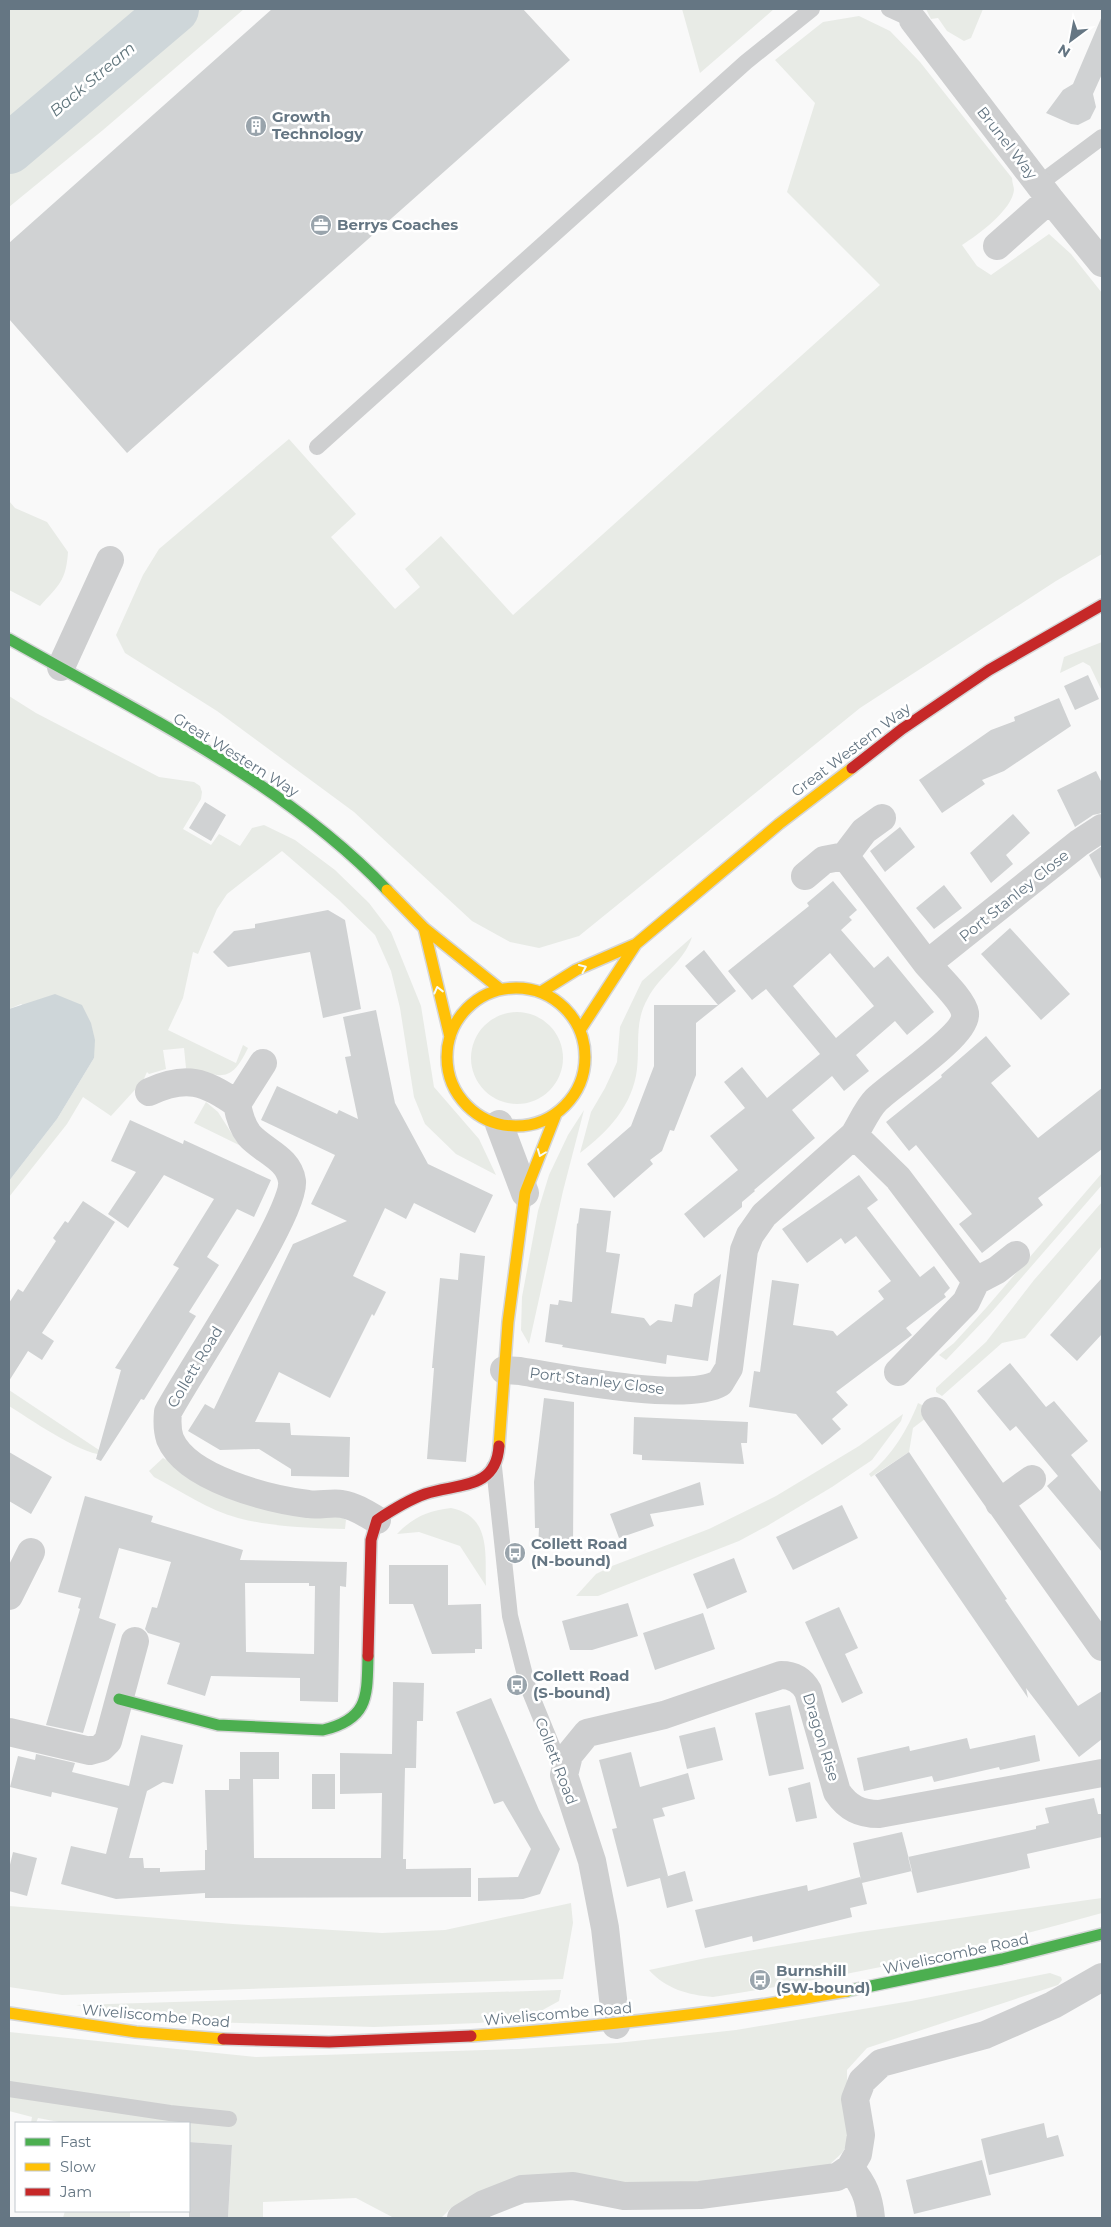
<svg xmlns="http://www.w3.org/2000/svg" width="1111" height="2227" font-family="Montserrat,sans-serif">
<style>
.green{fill:#e8ebe6}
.water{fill:#ced6d9}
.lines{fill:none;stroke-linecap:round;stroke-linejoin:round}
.river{stroke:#ced6d9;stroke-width:50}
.building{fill:#d0d2d3;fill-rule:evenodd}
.fast-casing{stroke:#d5d6d7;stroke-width:14}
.slow-casing{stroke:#d5d6d7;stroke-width:14}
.jam-casing{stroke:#d5d6d7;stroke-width:14}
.lane{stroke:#cecfd0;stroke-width:16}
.street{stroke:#cecfd0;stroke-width:28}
.fast{stroke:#4caf50;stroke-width:11}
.slow{stroke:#ffc107;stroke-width:11}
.jam{stroke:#c62828;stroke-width:11}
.oneway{stroke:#f6fbf6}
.labels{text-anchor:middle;stroke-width:5;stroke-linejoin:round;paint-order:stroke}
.poi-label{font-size:15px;font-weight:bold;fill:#657683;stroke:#fff;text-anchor:start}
.street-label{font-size:15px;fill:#657683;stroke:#fff}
.water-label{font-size:16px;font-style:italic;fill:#60757c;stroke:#fff}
</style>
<rect width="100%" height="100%" fill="#f9f9f9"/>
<!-- green -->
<path class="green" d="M 9,9 L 244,9 L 103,130 L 9,207 Z
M 682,9 L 774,9 L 700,73 Z
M 926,9 L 983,9 L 971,38 L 964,41 L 947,31 L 938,18 L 931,19 Z
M 859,16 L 890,31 L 920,62 L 1012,178 C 1012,182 1014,187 1014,190 C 1012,210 978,235 962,245 L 977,266 L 991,275 L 1049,234 L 1071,254 L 1102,293 L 1102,554 L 1056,581 L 860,708 L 579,936 L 539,948 L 510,942 L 472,921 L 354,812 L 217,711 L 125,653 L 116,635 L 143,575 L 159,549 L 289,439 L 356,514 L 331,537 L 395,609 L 420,587 L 405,569 L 441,536 L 513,615 L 880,285 L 787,192 L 815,103 L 775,60 L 823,22 Z
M 9,501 L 15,508 L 47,522 L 68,552 C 66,581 59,585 40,606 L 9,590 Z
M 1102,642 L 1102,691 L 1090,666 L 1083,662 L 1060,673 L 1064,657 Z
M 9,696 L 36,713 L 159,777 L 194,782 L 200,786 L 202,792 L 201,799 L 183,829 L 211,845 L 219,834 L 240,846 L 252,828 L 264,825 L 295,840 L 335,870 L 369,903 L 391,932 L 421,1006 L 434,1087 L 479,1139 L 496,1175 L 456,1154 L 425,1124 L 414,1097 L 400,1008 L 391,971 L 375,935 L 339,900 L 282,851 L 227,894 L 217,909 L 198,954 L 193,952 L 183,998 L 168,1030 L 236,1063 L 243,1045 L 248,1048 C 230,1085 222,1076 186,1068 L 184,1048 L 163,1050 L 166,1069 L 149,1074 L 147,1072 L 143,1081 L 111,1116 L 83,1097 L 67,1124 L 9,1197 L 9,1181 L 57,1119 L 94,1058 L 21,1004 L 9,1009 Z
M 692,937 C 684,962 660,975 648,998 C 634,1022 640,1044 637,1069 C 633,1105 608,1132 580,1153 L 591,1112 L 605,1088 L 617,1062 L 620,1027 L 642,981 Z
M471 1058a46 46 0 1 1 92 0a46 46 0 1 1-92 0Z
M 206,1102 L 218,1112 L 239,1145 L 194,1123 Z
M 584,1110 L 563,1191 L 529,1344 L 521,1330 L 522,1297 L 538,1211 L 549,1175 L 568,1135 Z
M 1102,1173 L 1102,1185 L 990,1314 L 946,1360 L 939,1355 L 954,1343 L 986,1308 Z
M 1102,1202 L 1102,1246 L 1025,1338 L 1002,1343 L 942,1396 L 936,1392 L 936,1388 L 986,1342 L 1034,1280 Z
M 9,1390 L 105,1454 C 87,1459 27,1417 9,1406 Z
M 918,1403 L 922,1405 L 930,1415 L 913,1428 L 909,1452 L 871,1477 L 869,1474 C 891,1457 908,1429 918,1403 Z
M 903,1414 L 901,1421 L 872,1460 L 832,1487 L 767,1526 L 739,1541 L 598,1596 L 576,1596 L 596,1574 L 612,1566 L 709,1529 L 776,1496 L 859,1446 Z
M 163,1458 L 199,1479 L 338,1515 L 346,1520 L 345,1529 C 310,1528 272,1527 238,1518 C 208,1510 181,1491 154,1477 L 149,1471 Z
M 451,1508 C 491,1516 485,1553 486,1586 L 460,1546 L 419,1532 L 397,1534 C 413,1517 428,1511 451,1508 Z
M 1102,1898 L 1102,1913 C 974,1949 844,1977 713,1997 C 688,1995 666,1989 649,1970 L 706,1958 L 860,1932 Z
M 571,1903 L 573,1923 L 563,1979 L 62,1995 L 9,1987 L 9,1906 L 233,1924 L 382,1933 L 445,1930 Z
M 1050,1973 L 1061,1977 L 1062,1980 L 1058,1985 L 867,2048 L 847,2070 L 848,2143 L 842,2153 L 828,2166 L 664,2187 L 484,2191 L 450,2209 L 441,2218 L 394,2218 L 356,2198 L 263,2202 L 263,2218 L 228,2218 L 232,2145 L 189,2142 L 189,2123 L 64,2123 L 38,2118 L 36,2123 L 31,2123 L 32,2117 L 9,2111 L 9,2032 L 256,2057 L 519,2049 L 617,2043 L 736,2030 L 911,2001 Z
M 561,1990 L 559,2001 L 530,2017 L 479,2023 L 374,2027 L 178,2021 L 76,2005 Z
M 65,2211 L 130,2211 L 130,2218 L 63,2218 Z"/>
<!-- water -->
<path class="water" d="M 55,994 L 82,1005 L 91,1023 L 95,1040 L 94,1058 L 57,1119 L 9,1181 L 9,1009 Z"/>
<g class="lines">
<!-- river -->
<path class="river" d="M 9,149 L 174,9"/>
</g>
<!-- building -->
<path class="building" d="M 272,9 L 523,9 L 570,60 L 127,453 L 9,319 L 9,243 Z
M 1102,16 L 1102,74 L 1093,94 L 1096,107 L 1090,119 L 1078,125 L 1071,124 L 1046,113 L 1063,90 L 1073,84 Z
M 1088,675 L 1099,699 L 1075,710 L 1064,686 Z
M 1059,698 L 1071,726 L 1004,771 L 982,780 L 985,784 L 942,813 L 919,780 L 991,730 L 1015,721 L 1014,717 Z
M 1096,771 L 1102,783 L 1102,813 L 1093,815 L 1075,827 L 1057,790 Z
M 205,802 L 226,815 L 211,841 L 189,828 Z
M 1013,814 L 1030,833 L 1006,855 L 1013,864 L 991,883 L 970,853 Z
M 900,827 L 915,847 L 885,872 L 870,851 Z
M 1102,846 L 1102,881 L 1089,855 Z
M 833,881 L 857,910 L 849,917 L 852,920 L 841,930 L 874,968 L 888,956 L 934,1012 L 907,1035 L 895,1021 L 856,1055 L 869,1071 L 844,1091 L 832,1076 L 792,1110 L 815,1138 L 754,1190 L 755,1191 L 742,1202 L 742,1207 L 704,1238 L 684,1214 L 738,1170 L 710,1136 L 745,1108 L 724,1082 L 742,1067 L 767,1098 L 820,1054 L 766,989 L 752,1000 L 728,971 L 809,906 L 807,903 ZM 830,953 L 874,1006 L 836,1038 L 793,986 Z
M 944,885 L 962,908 L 934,929 L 916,908 Z
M 328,910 L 345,920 L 361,1009 L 323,1018 L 310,952 L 228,967 L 213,952 L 234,931 L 255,928 L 255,924 Z
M 1010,928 L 1070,994 L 1041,1020 L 981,954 Z
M 704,950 L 736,991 L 696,1023 L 696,1075 L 674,1131 L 670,1130 L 662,1151 L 650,1160 L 653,1164 L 614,1198 L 587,1164 L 631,1126 L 654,1066 L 654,1005 L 718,1005 L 685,966 Z
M 376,1010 L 395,1103 L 428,1164 L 493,1195 L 475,1233 L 414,1203 L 406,1219 L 385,1208 L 353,1276 L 386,1292 L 374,1316 L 372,1314 L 330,1398 L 279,1372 L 255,1422 L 290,1423 L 291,1435 L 350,1437 L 349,1477 L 291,1476 L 291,1469 L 259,1449 L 220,1450 L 188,1431 L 205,1404 L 214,1409 L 293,1244 L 347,1221 L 311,1204 L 335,1155 L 261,1120 L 277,1086 L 337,1114 L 339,1110 L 358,1119 L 345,1057 L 351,1056 L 343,1017 Z
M 986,1036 L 1011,1066 L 991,1083 L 1038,1138 L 1102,1088 L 1102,1149 L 1038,1198 L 1043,1205 L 982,1253 L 959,1224 L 972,1214 L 916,1145 L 909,1151 L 886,1122 L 942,1077 L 941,1075 Z
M 130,1120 L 183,1144 L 184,1140 L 271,1180 L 254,1217 L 237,1209 L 207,1257 L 219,1265 L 189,1312 L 196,1316 L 144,1400 L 141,1399 L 101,1461 L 96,1459 L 121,1370 L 115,1368 L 179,1268 L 173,1265 L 214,1199 L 164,1175 L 128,1228 L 108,1214 L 136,1172 L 111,1161 Z
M 859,1175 L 878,1200 L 867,1208 L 920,1277 L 934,1266 L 950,1288 L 944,1294 L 946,1297 L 906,1328 L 912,1335 L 836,1392 L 848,1405 L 832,1419 L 841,1429 L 822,1445 L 796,1414 L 749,1407 L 754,1371 L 760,1372 L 772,1280 L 799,1284 L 793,1325 L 833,1331 L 837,1336 L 884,1299 L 878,1291 L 891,1281 L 856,1236 L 845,1244 L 841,1238 L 807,1263 L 782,1229 Z
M 83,1201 L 115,1222 L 42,1333 L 54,1341 L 42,1360 L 28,1351 L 9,1381 L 9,1303 L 18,1289 L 23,1292 L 56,1241 L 53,1238 L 65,1221 L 68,1223 Z
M 580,1208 L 611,1211 L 606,1252 L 620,1254 L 611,1313 L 644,1318 L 650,1326 L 658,1320 L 672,1322 L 675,1304 L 692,1307 L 694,1294 L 721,1274 L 708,1361 L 667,1355 L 666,1364 L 562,1347 L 563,1345 L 545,1342 L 550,1304 L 558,1305 L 559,1300 L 572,1302 L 577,1223 L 578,1224 Z
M 460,1253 L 485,1256 L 466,1462 L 427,1459 L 434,1368 L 432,1368 L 440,1278 L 458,1280 Z
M 1102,1278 L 1102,1334 L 1077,1361 L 1050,1335 Z
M 1010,1363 L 1046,1407 L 1054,1401 L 1088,1441 L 1071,1455 L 1102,1493 L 1102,1552 L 1047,1486 L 1058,1476 L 1016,1426 L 1010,1431 L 977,1391 Z
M 544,1398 L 574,1402 L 573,1548 L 538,1548 L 539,1528 L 535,1528 L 534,1482 Z
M 634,1417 L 748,1422 L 747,1443 L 741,1443 L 744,1464 L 642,1460 L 642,1455 L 633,1454 Z
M 9,1452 L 52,1477 L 31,1514 L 9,1501 Z
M 909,1452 L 1007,1599 L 1005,1600 L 1078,1706 L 1102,1691 L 1102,1739 L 1079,1757 L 1026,1688 L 1028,1698 L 875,1475 Z
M 700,1482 L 704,1505 L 650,1514 L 654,1526 L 619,1538 L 610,1514 Z
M 85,1496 L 153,1516 L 151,1522 L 243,1550 L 240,1560 L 347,1562 L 346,1587 L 340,1586 L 338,1702 L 300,1701 L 300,1678 L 211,1676 L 205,1696 L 167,1684 L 180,1643 L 148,1633 L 145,1629 L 152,1607 L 157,1608 L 171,1562 L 119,1548 L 99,1618 L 116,1624 L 83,1733 L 46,1725 L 80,1609 L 78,1608 L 81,1598 L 58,1592 ZM 245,1583 L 309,1583 L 309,1586 L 315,1586 L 314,1654 L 246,1652 Z
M 842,1505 L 858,1538 L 793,1570 L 776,1537 Z
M 734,1558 L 747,1592 L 707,1609 L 693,1574 Z
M 389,1565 L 448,1565 L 448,1605 L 481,1604 L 482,1649 L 475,1649 L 475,1653 L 432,1654 L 413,1604 L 389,1604 Z
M 628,1603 L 638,1636 L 592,1650 L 570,1650 L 562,1621 Z
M 839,1607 L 858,1648 L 845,1654 L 863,1693 L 842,1703 L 805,1622 Z
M 703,1613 L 715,1649 L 655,1670 L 643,1633 Z
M 393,1682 L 424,1683 L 423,1721 L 417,1721 L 416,1768 L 405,1768 L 403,1859 L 406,1859 L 406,1869 L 471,1868 L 471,1897 L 205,1898 L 205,1893 L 116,1899 L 61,1884 L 71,1846 L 106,1854 L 118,1808 L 52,1792 L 51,1797 L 10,1787 L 18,1756 L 35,1760 L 36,1754 L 75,1763 L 72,1772 L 129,1786 L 141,1735 L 183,1745 L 173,1784 L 163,1782 L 147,1791 L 129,1858 L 143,1858 L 144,1868 L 160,1868 L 160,1872 L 205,1870 L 205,1850 L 207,1850 L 205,1790 L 229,1790 L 229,1779 L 240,1779 L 240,1752 L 279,1752 L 279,1779 L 247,1779 L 253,1779 L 254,1858 L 381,1858 L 382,1793 L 340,1794 L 340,1753 L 392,1754 Z
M 491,1698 L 539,1810 L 560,1849 L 540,1894 L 523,1899 L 478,1901 L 478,1878 L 518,1877 L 531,1849 L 503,1801 L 494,1804 L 456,1712 Z
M 790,1705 L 804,1769 L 769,1776 L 755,1713 Z
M 715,1727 L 723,1760 L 687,1769 L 679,1736 Z
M 1035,1735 L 1040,1761 L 1000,1770 L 999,1767 L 934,1782 L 932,1776 L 864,1791 L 857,1758 L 909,1746 L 910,1751 L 967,1738 L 970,1749 Z
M 631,1752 L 640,1787 L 688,1773 L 695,1799 L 662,1808 L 665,1816 L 653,1819 L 668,1876 L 665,1877 L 685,1871 L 693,1901 L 667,1908 L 660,1878 L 627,1887 L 612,1829 L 617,1828 L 599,1760 Z
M 312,1774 L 335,1774 L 335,1809 L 312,1809 Z
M 810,1782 L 817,1818 L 796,1822 L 788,1788 Z
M 1094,1798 L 1098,1814 L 1102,1814 L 1102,1837 L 1027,1854 L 1030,1868 L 917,1893 L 908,1857 L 1036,1829 L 1036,1826 L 1049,1823 L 1045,1808 Z
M 902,1832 L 912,1871 L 862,1883 L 867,1904 L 850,1908 L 852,1917 L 753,1942 L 752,1936 L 705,1948 L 695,1910 L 807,1885 L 808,1891 L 860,1877 L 861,1880 L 853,1843 Z
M 13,1852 L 37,1858 L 27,1896 L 9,1891 L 9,1869 Z
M 1044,2123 L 1047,2138 L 1058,2135 L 1064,2156 L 989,2175 L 981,2139 Z
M 189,2142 L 232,2145 L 228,2218 L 189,2218 Z
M 982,2160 L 991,2195 L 914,2214 L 906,2180 Z"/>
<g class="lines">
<!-- fast casing -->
<g class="fast-casing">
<path id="fast" d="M 9,639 C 138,712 284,782 387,890
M 119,1699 L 218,1725 L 323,1730 C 369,1719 367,1696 368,1656
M 847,1991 L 1002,1959 L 1102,1934"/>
</g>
<!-- slow casing -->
<g class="slow-casing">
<path id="slow" d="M 387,890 L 424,928 L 500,989
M 424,928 L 450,1037
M447 1057a69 69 0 1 1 138 0a69 69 0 1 1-138 0Z
M 541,992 L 576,970 L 636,944
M 580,1030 L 636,944 L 779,824 L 852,768
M 499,1446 L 508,1322 L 525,1193 L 556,1114
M 9,2013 L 136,2032 L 223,2039
M 471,2036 C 597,2027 722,2013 847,1991"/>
</g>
<!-- jam casing -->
<g class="jam-casing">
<path id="jam" d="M 852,768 L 902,729 L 989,670 L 1102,605
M 368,1656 L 371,1540 L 377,1520 C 392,1510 408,1500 425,1494 C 456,1483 496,1491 499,1446
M 223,2039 L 329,2042 L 471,2036"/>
</g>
<!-- lane -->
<path class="lane" d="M 889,9 L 913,20
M 1039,184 L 1102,137
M 317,447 L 746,62 L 812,9
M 494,1467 L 510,1616 L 528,1687 L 564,1775
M 9,2089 L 170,2113 L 229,2119"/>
<!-- street -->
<path class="street" d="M 913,20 L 1050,199 L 1102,263
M 997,246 L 1050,199
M 61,667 L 110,560
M 845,856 L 864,831 L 882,818
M 805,876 L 824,860 L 845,856 L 927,964
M 263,1063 L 237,1104 C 239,1115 242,1126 249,1135 C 263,1151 289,1158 292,1181 C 296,1213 188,1374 168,1412 C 167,1422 167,1430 170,1439 C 187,1479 269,1499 308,1504 C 319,1506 331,1502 342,1504 C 355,1506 367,1514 377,1520
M 149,1092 C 186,1075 205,1081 237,1104
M 499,1124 L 525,1193
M 854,1135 C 861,1124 867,1109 876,1100 C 893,1083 968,1035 965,1013 C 963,1000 936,975 927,964 L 1079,843 L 1102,828
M 976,1281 L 997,1270 L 1016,1255
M 504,1370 L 520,1371 C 561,1378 687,1403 720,1383 L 729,1368 L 744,1250 L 750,1235 L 764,1215 L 854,1135 L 898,1178 L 976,1281 L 966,1302 L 898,1372
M 935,1411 L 1102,1647
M 999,1503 L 1032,1479
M 9,1596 L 31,1552
M 9,1732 L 90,1751 L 101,1748 L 108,1741 L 135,1641
M 616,2025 L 605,1928 L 592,1861 L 564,1775 L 569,1755 L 587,1733 L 664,1715 L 781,1675 C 793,1675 802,1680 808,1691 L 837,1792 C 848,1808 860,1814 879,1814 L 1102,1773
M 850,2168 C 864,2185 869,2197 871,2218
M 461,2218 L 484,2204 L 522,2189 L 573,2186 L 624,2196 L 700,2195 L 837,2177 L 850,2168 L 858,2154 L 861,2135 L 855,2099 L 862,2081 L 881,2063 L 985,2035 L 1053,2005 L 1102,1977"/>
<!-- fast -->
<use href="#fast" class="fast"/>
<!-- slow -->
<use href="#slow" class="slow"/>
<!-- jam -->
<use href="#jam" class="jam"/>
</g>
<!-- one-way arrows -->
<defs><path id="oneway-chevron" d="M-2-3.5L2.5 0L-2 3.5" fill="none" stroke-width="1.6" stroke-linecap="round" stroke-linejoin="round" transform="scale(1.25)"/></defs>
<g class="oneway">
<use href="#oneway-chevron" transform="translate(583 968) rotate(-24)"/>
<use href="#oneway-chevron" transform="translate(438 990) rotate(-104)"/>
<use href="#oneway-chevron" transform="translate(541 1153) rotate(111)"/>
</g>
<!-- icons -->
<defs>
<g id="building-disc" transform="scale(1.125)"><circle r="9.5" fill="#99a4ac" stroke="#fff"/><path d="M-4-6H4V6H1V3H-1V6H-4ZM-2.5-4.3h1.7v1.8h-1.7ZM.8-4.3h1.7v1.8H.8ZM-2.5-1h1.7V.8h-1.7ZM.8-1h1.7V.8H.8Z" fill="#fff"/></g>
<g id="office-disc" transform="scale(1.125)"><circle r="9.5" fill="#99a4ac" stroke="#fff"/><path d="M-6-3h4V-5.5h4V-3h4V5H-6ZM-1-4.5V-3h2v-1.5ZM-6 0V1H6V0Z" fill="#fff"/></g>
<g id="bus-disc" transform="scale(1.125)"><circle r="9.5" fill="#99a4ac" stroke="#fff"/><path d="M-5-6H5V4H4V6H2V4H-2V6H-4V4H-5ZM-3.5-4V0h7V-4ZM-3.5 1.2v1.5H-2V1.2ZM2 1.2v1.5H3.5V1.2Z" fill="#fff"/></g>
</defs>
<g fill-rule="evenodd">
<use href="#building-disc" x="256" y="126"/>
<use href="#office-disc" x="321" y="225"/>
<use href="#bus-disc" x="515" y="1553"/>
<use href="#bus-disc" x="517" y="1685"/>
<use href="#bus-disc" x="760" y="1980"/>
</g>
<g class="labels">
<!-- poi labels -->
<g class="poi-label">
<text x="272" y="122">Growth<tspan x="272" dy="17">Technology</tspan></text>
<text x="337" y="230">Berrys Coaches</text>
<text x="531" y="1549">Collett Road<tspan x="531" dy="17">(N-bound)</tspan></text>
<text x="533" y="1681">Collett Road<tspan x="533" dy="17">(S-bound)</tspan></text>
<text x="776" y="1976">Burnshill<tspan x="776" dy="17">(SW-bound)</tspan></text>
</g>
<!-- street labels -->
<g class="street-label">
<text transform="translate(1007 143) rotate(52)" y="5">Brunel Way</text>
<text transform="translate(851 750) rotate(-37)" y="5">Great Western Way</text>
<text transform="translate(236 755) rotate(32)" y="5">Great Western Way</text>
<text transform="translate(1014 896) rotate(-39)" y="5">Port Stanley Close</text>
<text transform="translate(195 1367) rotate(-59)" y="5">Collett Road</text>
<text transform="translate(597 1381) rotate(7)" y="5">Port Stanley Close</text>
<text transform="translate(821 1737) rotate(73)" y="5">Dragon Rise</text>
<text transform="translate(556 1761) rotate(69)" y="5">Collett Road</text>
<text transform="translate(956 1954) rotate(-12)" y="5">Wiveliscombe Road</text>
<text transform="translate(558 2014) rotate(-5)" y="5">Wiveliscombe Road</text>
<text transform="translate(156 2016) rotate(5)" y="5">Wiveliscombe Road</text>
</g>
<!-- water labels -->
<g class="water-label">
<text transform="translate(92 79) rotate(-40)" y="6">Back Stream</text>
</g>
</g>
<!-- border -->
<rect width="1111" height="2227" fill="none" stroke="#657683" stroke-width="20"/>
<!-- legend -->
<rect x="15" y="2122" width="175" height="90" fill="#ffffff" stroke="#c1c8cd"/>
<rect x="25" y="2138" width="25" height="8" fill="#4caf50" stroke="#c1c8cd"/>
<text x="60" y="2147" font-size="15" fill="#657683">Fast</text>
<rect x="25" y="2163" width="25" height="8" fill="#ffc107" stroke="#c1c8cd"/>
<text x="60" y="2172" font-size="15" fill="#657683">Slow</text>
<rect x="25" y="2188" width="25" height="8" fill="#c62828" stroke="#c1c8cd"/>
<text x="60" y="2197" font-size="15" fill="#657683">Jam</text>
<!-- north arrow -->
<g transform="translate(1071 40) rotate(212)" stroke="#ffffff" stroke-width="4" paint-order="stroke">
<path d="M0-4L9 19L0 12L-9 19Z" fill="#657683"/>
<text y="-8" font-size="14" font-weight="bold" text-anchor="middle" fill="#657683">N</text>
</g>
</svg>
